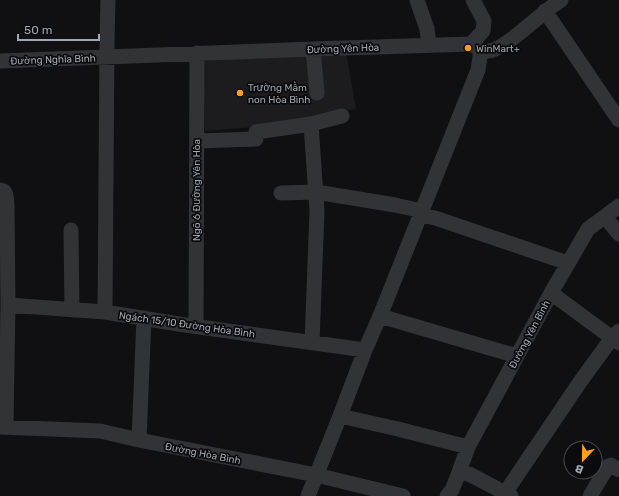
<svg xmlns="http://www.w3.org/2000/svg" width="619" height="496" font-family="Rubik,sans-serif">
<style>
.built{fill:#1c1c1f}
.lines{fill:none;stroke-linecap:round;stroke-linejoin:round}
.minor{stroke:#313337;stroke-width:15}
.poi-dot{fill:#fd9e1d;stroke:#0b0b0d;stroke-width:1.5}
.labels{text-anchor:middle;stroke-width:3.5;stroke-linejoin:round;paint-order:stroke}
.street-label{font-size:10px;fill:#a0a8b4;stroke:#0b0b0d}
.poi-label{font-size:10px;fill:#a0a8b4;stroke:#0b0b0d;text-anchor:start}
</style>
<rect width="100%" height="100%" fill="#101012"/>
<!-- built -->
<path class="built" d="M 346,51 L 356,109 L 279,125 L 205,131 L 203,61 Z"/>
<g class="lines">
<!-- minor -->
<path class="minor" d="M 417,0 L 427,29 L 429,45
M 545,11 L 619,120
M 471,44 L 483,31 L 484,21 L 473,0
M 313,49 L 317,93
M 0,61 L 313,49 L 471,44 C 476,47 482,52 488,51 C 502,51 532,22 544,13 C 549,8 556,4 561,0
M 311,124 L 317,211 L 312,343
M 197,141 L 256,139 L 256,132 L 311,124 L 342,116
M 0,190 L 4,191 L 6,195 L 7,205 L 8,305 L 6,427
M 281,193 L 316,192 L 395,205 L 422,211
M 421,215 L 435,218 L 568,263
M 605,217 L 619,234
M 71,230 L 72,310
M 551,293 L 619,343
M 8,305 L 105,312 L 185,325 L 365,350
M 105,312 L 107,41 L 108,0
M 380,316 L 517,356
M 196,326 L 197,53
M 340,416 L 398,429 L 468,447
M 0,427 L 100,431 L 139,440 L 316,475 L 403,496
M 139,440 L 144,318
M 458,475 L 468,447 L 551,293 L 588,229 L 619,206
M 505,493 L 580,382 L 612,338 L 619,331
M 308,496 L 340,416 L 365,350 L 380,316 L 478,70 L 481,50
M 447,496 L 452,490 L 458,475 L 464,473 L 469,474 L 511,496
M 590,496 L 608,466 L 611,465 L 619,470"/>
</g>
<!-- markers -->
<g class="poi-dot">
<circle cx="468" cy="48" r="4"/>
<circle cx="240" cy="93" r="4"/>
</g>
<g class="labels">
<!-- street labels -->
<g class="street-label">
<text transform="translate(343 48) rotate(-2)" y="4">Đường Yên Hòa</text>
<text transform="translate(53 59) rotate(-2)" y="4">Đường Nghĩa Bình</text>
<text transform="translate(196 190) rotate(-90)" y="4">Ngõ 6 Đường Yên Hòa</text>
<text transform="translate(187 324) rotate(8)" y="4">Ngách 15/10 Đường Hòa Bình</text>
<text transform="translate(529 334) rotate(-62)" y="4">Đường Yên Bình</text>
<text transform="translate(203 453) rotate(11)" y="4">Đường Hòa Bình</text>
</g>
<!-- poi labels -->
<g class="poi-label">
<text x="476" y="52">WinMart+</text>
<text x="248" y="91">Trường Mầm<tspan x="248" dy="12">non Hòa Bình</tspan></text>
</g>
</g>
<!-- north arrow -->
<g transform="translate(583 460) rotate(202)"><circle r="19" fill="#0b0b0d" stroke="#474a50"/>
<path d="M0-3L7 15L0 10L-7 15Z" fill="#fd9e1d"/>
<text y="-6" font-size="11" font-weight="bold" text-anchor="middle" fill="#a0a8b4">B</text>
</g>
<!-- scale -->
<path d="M18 34v6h81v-6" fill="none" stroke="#a0a8b4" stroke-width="2"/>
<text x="24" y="34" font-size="12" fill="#a0a8b4" stroke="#0b0b0d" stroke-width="3" paint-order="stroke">50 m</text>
</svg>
